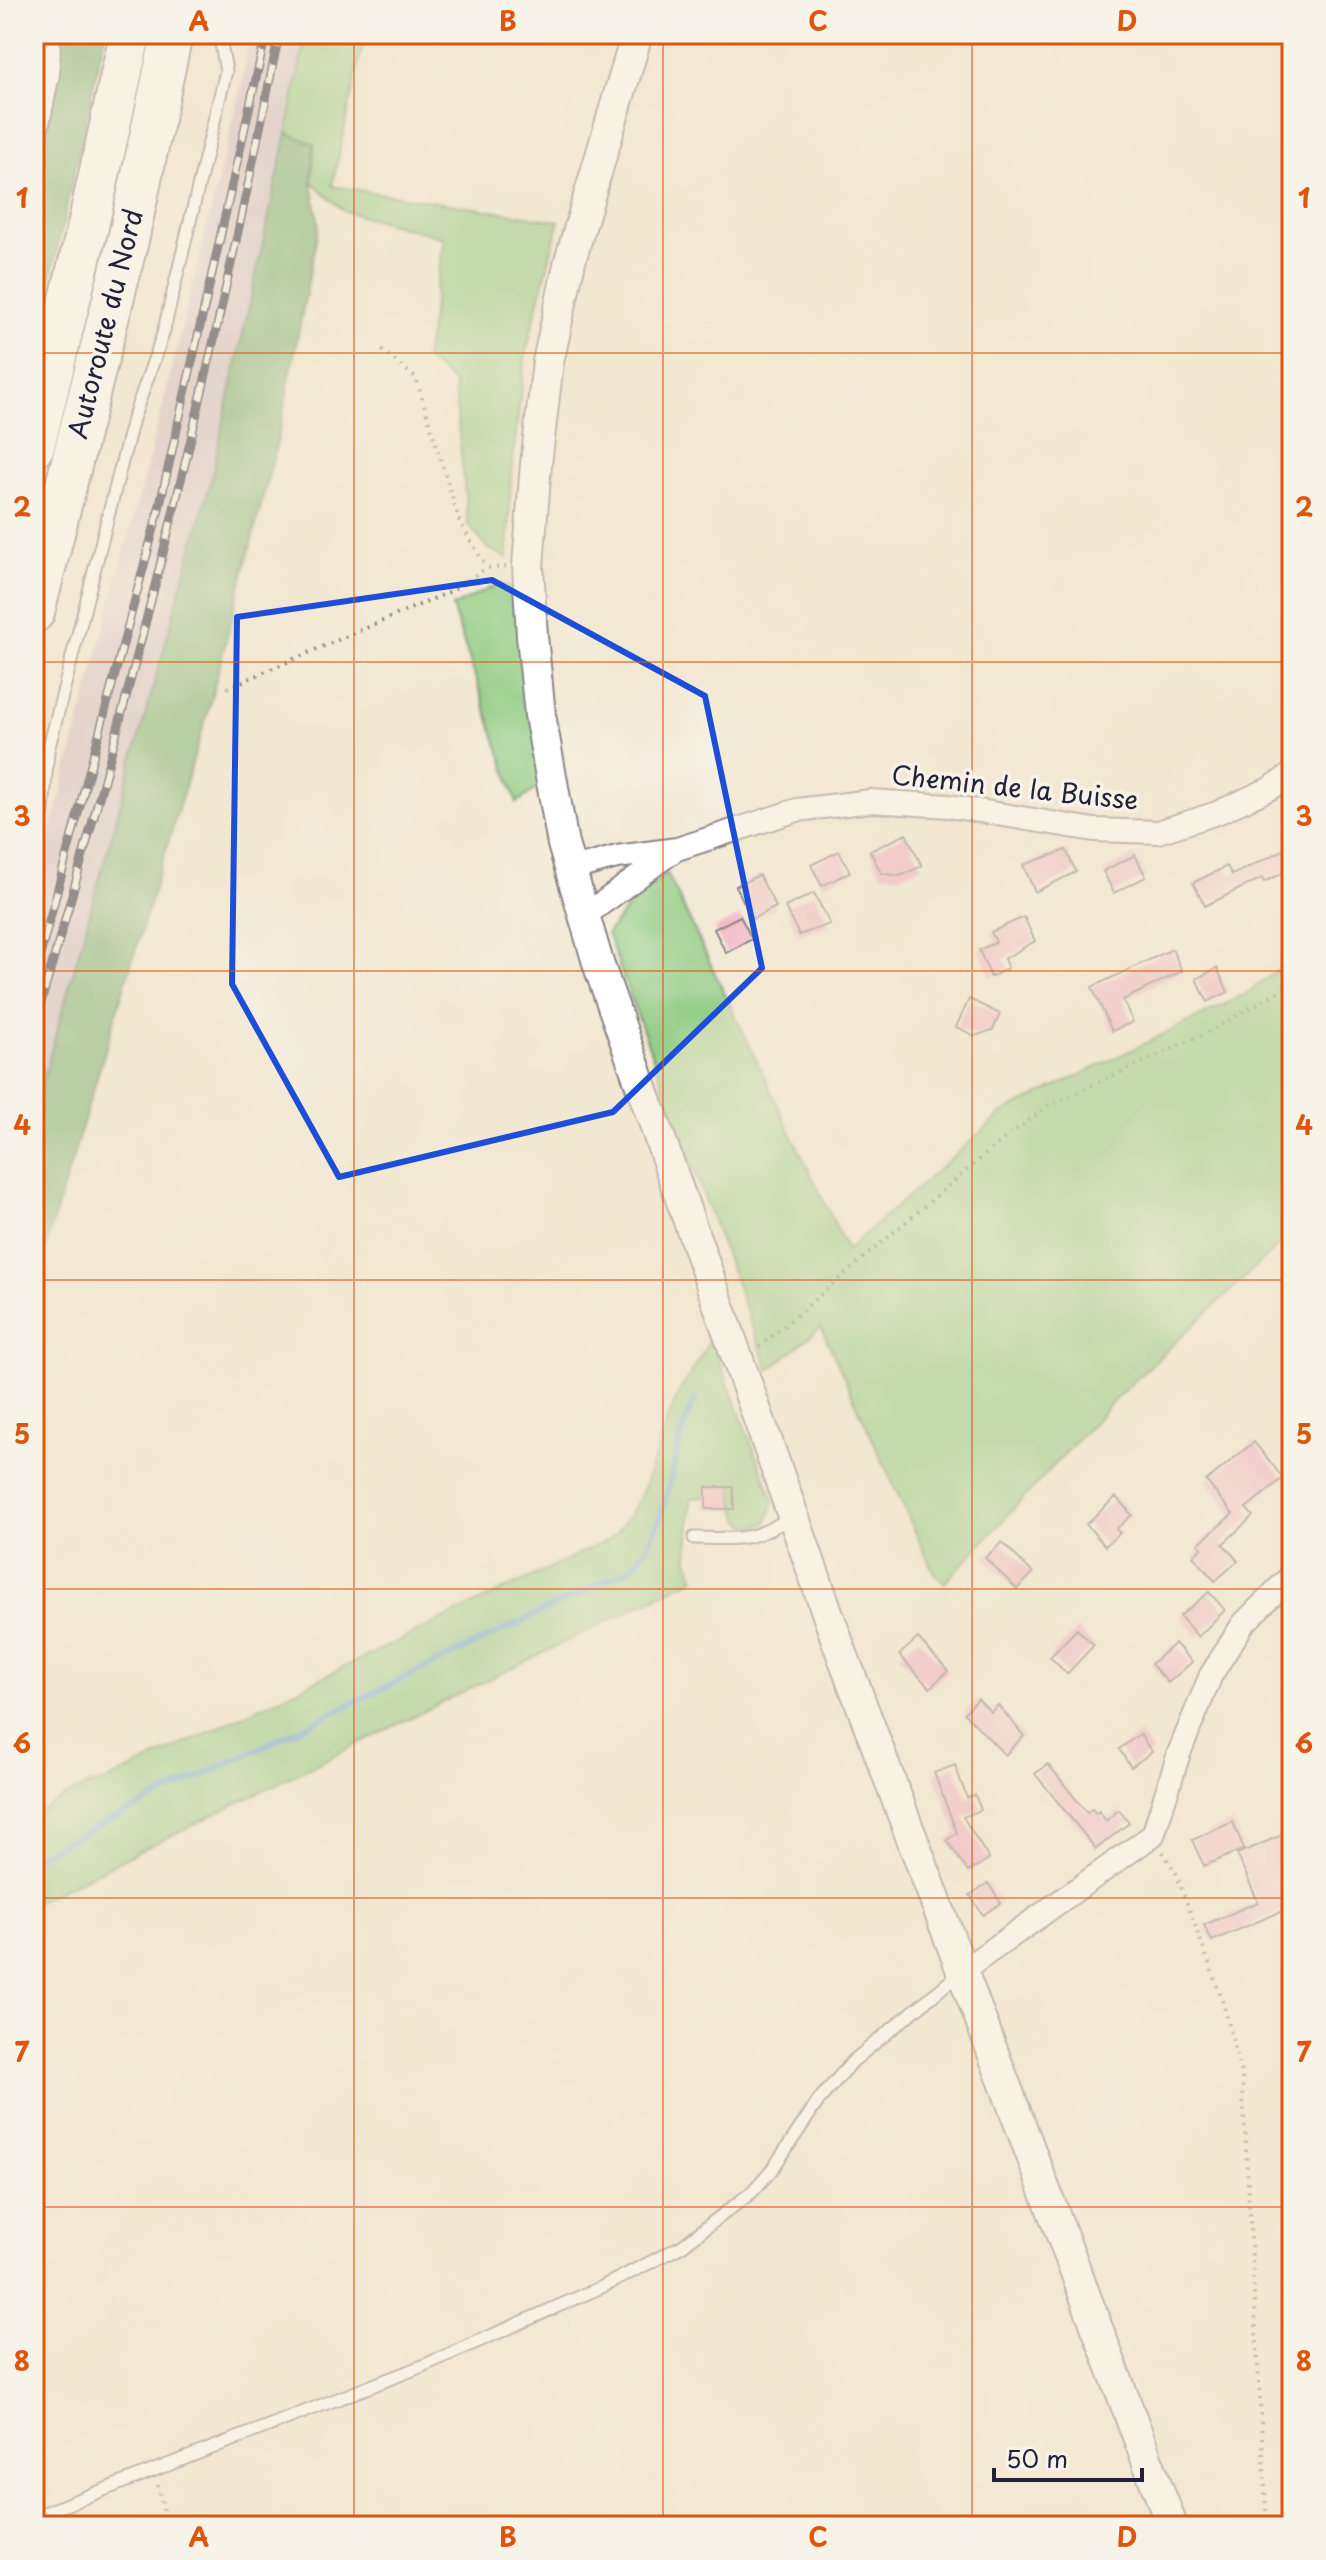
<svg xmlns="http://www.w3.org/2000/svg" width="1326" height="2560" font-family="'Playpen Sans',sans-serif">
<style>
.industrial{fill:#d2bdc8}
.green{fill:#8ecb81;stroke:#58765e;stroke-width:2}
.forest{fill:#72af6f;stroke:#4a6855;stroke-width:2}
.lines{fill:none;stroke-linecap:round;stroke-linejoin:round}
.stream{stroke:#5fa2d3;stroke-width:6}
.building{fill:#f1aac3}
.lane-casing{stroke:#8a8486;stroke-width:15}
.street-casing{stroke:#8a8486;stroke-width:26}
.secondary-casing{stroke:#8a8486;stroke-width:34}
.highway-casing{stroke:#8a8486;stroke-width:44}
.path{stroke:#8a8486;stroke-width:4;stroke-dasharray:2 6;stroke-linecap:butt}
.lane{stroke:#fff;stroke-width:11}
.street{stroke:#fff;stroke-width:22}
.secondary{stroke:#fff;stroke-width:30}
.highway{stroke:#fff;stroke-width:40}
.rail-casing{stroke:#22223b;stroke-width:9}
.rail{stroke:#f7f3e8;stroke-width:6;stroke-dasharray:18;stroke-linecap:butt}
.marked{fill:none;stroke:#1d4ed8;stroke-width:6;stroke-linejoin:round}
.grid{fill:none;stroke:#de560e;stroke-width:2;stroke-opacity:0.55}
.labels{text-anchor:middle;stroke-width:7;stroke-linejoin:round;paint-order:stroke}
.street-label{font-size:26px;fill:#22223b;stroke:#f7f3e8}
.neatline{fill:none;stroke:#de560e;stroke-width:3}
.grid-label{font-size:26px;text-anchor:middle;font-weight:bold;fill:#de560e}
</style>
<rect width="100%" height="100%" fill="#f7f3e8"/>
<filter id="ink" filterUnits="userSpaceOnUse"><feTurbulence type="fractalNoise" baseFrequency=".0125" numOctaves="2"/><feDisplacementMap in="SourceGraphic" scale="16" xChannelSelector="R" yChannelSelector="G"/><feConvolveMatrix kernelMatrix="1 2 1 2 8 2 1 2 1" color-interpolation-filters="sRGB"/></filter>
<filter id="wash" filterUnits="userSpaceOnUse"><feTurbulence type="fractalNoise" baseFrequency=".006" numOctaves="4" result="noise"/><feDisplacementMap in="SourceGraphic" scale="32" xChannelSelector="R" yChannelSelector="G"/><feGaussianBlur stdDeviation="1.8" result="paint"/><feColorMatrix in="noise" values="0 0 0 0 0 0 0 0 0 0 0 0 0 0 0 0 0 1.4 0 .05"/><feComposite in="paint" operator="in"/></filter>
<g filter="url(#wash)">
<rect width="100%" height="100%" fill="#f2e7d0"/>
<!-- industrial -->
<path class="industrial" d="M 250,34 L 326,34 L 258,350 L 34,1174 L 34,897 L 165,396 L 240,91 Z"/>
<!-- green -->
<path class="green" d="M 306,34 L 365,34 L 332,186 L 559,221 L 526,352 L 511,472 L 508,558 L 488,549 L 468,524 L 454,383 L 425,359 L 444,238 L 344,211 L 312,182 L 314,144 L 287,133 Z
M 500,583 L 520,592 L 540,786 L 517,803 L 452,607 Z
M 667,873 L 847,1250 L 1004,1112 L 1246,994 L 1292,959 L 1292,1233 L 1119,1395 L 945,1583 L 935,1575 L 821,1327 L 769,1370 L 752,1327 L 607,933 L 633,901 Z
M 710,1337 L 774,1501 L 767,1522 C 739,1537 734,1509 733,1487 L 706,1487 L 706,1497 L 691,1498 L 688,1559 L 695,1578 L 34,1903 L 34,1814 C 59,1801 78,1786 107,1781 L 610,1539 C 649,1502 654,1448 675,1401 C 685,1377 702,1361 710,1337 Z"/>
<!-- forest -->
<path class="forest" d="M 58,34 L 105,34 L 34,354 L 34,173 L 55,93 Z
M 287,133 L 314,144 L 312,182 L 319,225 L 278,439 L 208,711 L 34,1285 L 34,1112 L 210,484 Z"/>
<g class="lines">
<!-- stream -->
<path class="stream" d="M 34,1857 L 626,1571 C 671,1537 669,1449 695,1399"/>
</g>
<g id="blocks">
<!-- building -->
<path class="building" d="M 906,834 L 922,866 L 900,876 L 881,873 L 870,851 Z
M 1292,846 L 1292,869 L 1264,882 L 1262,878 L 1205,906 L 1193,883 L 1227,866 L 1232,875 Z
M 1066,850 L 1076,872 L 1035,892 L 1023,865 Z
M 839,851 L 850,872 L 822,886 L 811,865 Z
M 1135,855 L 1146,877 L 1114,893 L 1103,871 Z
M 759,875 L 776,907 L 752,919 L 736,886 Z
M 814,893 L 830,924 L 799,935 L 785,907 Z
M 740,916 L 752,939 L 726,953 L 714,929 Z
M 1024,917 L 1035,941 L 1004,959 L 1008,968 L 991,977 L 979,950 L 996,942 L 991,932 Z
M 1172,949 L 1182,971 L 1123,1000 L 1133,1022 L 1112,1031 L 1092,987 Z
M 1217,968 L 1228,992 L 1208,1002 L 1196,979 Z
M 969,999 L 1000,1014 L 993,1030 L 975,1036 L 956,1027 Z
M 1254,1442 L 1283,1478 L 1246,1508 L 1253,1516 L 1223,1544 L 1238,1561 L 1215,1581 L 1193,1556 L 1202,1548 L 1198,1544 L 1233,1514 L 1206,1481 Z
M 706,1487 L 733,1487 L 734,1509 L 706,1509 Z
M 1116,1497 L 1132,1515 L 1116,1529 L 1120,1533 L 1105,1546 L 1086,1524 Z
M 1002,1542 L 1033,1573 L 1017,1589 L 985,1558 Z
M 1209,1592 L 1225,1610 L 1198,1637 L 1180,1616 Z
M 1077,1629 L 1094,1645 L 1067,1674 L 1050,1657 Z
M 918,1638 L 948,1671 L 930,1688 L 899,1655 Z
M 1175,1643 L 1192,1662 L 1168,1683 L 1151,1664 Z
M 978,1699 L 991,1712 L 998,1705 L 1024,1736 L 1005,1755 L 964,1713 Z
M 1140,1734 L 1152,1752 L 1131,1767 L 1119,1749 Z
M 1048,1764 L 1087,1813 L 1092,1809 L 1096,1814 L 1099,1811 L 1106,1821 L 1119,1810 L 1129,1823 L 1096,1849 L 1035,1774 Z
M 955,1765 L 967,1798 L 975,1795 L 981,1810 L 963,1817 L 989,1859 L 968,1872 L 947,1840 L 957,1833 L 934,1773 Z
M 1233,1822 L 1244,1849 L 1204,1866 L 1192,1840 Z
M 1287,1833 L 1292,1845 L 1292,1907 L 1212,1941 L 1204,1925 L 1258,1902 L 1237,1854 Z
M 988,1883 L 1001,1903 L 983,1915 L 970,1895 Z"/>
</g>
</g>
<g filter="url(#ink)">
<use href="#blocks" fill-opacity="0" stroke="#8a8486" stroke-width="2"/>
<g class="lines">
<!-- lane casing -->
<g class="lane-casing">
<path id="lane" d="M 34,769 L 48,751
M 34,843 L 43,811 L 48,751 L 133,419 L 163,334 L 226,71 L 220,38 L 223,34
M 694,1538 C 741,1539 752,1542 793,1516
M 34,2517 L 420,2367 L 604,2286 L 682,2246 L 752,2192 L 774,2167 L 819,2100 L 853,2061 L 960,1973"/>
</g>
<!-- street casing -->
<g class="street-casing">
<path id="street" d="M 569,870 L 617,857 L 677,849 L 797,810 L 871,801 L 949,806 L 1094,830 L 1158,832 L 1217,813 L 1271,788 L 1292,774
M 583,917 L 676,849
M 961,1972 L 1153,1835 L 1179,1753 L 1211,1675 L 1243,1624 L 1292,1575"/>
</g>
<!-- secondary casing -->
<g class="secondary-casing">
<path id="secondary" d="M 637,34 L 570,261 L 548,362 L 536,464 L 528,566 L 532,636 L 540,715 L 563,844 L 599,966 L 838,1643 L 1172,2526
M 34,123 L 44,73 L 45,34"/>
</g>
<!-- highway casing -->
<g class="highway-casing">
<path id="highway" d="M 34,446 L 88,226 L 130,34
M 34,612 L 128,240 L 172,34"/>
</g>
<!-- path -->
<path class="path" d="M 382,350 L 416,378 L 460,523 L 487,568
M 227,688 L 447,593 L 487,568 L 506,567
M 759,1347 L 1001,1141 L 1048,1106 L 1211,1031 L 1292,983
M 1163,1852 L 1176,1873 L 1223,2002 L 1242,2077 L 1267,2526
M 158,2485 L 167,2526"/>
<!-- lane -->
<use href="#lane" class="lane"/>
<!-- street -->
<use href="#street" class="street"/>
<!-- secondary -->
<use href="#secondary" class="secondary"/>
<!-- highway -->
<use href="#highway" class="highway"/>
<!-- rail casing -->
<g class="rail-casing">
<path id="rail" d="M 34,978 L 158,513 L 266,34
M 34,1026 C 131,699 213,368 279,34"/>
</g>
<!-- rail -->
<use href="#rail" class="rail"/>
</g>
</g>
<!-- marked area -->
<path d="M0 0H1326V2560H0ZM 492,580 L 705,696 L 762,968 L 613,1112 L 339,1177 L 232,984 L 237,617 Z" fill="#f2e7d0" fill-opacity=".55" fill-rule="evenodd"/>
<path class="marked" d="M 492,580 L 705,696 L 762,968 L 613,1112 L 339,1177 L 232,984 L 237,617 Z"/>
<!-- grid -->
<path class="grid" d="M 354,34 L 354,2526M 663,34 L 663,2526M 972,34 L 972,2526M 34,353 L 1292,353M 34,662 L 1292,662M 34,971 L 1292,971M 34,1280 L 1292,1280M 34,1589 L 1292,1589M 34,1898 L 1292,1898M 34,2207 L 1292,2207"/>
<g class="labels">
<!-- street labels -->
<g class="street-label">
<text transform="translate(106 324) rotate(-76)" y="9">Autoroute du Nord</text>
<text transform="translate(1015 788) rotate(6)" y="9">Chemin de la Buisse</text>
</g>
</g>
<!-- margin -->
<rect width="1326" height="2560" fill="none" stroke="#f7f3e8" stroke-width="88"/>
<!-- scale -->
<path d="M994 2468v12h148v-12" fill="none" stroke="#22223b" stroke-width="4"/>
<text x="1006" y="2468" font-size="24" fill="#22223b" stroke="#f7f3e8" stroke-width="6" paint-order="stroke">50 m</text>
<rect x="44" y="44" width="1238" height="2472" class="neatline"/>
<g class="grid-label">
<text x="199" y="31">A</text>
<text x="508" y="31">B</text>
<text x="818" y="31">C</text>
<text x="1127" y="31">D</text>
<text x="22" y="208">1</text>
<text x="1304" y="208">1</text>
<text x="22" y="517">2</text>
<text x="1304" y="517">2</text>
<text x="22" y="826">3</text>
<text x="1304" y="826">3</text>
<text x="22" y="1135">4</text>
<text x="1304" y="1135">4</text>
<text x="22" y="1444">5</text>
<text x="1304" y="1444">5</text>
<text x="22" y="1753">6</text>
<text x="1304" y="1753">6</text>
<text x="22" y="2062">7</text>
<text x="1304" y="2062">7</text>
<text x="22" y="2371">8</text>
<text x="1304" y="2371">8</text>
<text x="199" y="2547">A</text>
<text x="508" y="2547">B</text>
<text x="818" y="2547">C</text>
<text x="1127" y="2547">D</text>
</g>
</svg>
